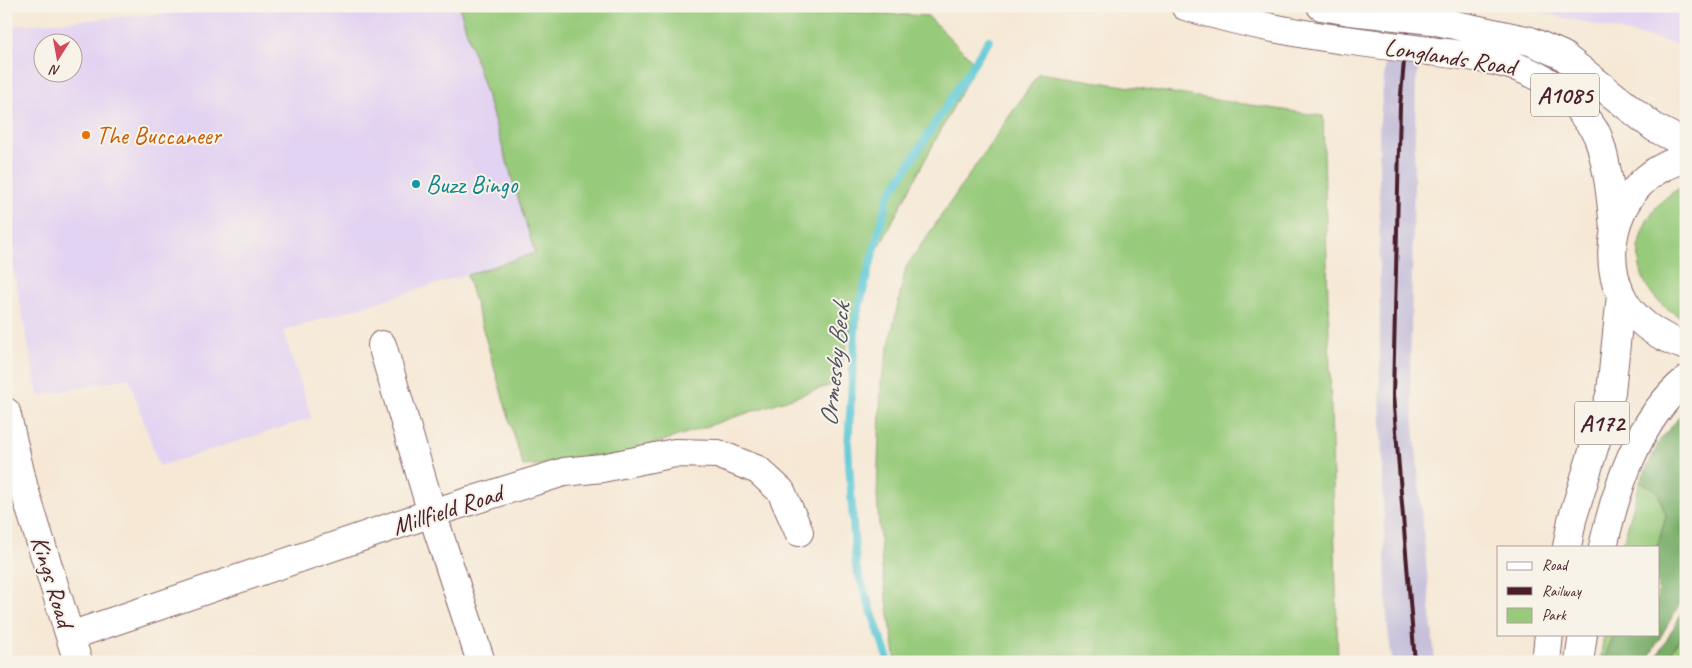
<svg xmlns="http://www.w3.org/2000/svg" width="1692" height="668" font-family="Caveat,sans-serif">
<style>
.built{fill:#e3d3f2;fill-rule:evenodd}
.industrial{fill:#c6c0da}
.green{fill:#97ca7a;stroke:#707452}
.forest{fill:#79ae6a;stroke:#62664a}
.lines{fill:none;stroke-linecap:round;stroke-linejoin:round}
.stream{stroke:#5ec9d7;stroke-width:8}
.minor-casing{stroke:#866566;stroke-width:30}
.major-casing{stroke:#866566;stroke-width:30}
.highway-casing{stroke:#866566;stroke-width:30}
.minor{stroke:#fff;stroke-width:28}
.major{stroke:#fff;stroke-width:28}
.highway{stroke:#fff;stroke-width:28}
.rail{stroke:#4a1f2b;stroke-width:4}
.major-bridge-casing{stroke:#866566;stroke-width:30;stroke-linecap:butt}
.major-bridge{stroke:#fff;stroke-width:28}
.food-dot{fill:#e8710a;stroke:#f7f3e8;stroke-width:2}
.culture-dot{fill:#0f9aa8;stroke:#f7f3e8;stroke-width:2}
.labels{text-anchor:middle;stroke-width:4;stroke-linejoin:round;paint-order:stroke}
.shield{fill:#f7f3e8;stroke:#7e5f64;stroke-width:1}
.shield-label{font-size:24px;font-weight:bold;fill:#4a1f2b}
.street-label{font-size:25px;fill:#4a1f2b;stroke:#f7f3e8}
.food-label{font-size:25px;fill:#c56008;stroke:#f7f3e8;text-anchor:start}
.culture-label{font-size:25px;fill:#0d838f;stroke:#f7f3e8;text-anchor:start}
.water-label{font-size:26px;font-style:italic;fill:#50525f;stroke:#f7f3e8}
</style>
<rect width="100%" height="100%" fill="#f7f3e8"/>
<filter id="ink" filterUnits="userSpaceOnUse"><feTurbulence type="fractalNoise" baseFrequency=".02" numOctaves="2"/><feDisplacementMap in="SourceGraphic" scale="10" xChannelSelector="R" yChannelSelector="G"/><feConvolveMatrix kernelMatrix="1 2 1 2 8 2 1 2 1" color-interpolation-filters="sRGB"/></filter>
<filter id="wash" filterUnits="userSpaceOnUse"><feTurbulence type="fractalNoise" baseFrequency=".0096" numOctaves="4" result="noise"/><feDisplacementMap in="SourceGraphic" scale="20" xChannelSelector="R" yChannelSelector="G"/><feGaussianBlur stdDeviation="1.12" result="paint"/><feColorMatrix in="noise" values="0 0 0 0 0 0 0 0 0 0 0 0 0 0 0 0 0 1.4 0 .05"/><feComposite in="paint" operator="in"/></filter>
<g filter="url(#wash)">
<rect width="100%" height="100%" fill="#f6e8d5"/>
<!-- built -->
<path class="built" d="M 264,6 L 459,6 L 535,254 L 283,331 L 312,418 L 159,466 L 129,378 L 38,396 L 6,229 L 6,26 ZM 42,42 L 72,42 L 72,72 L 42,72 Z
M 1505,6 L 1686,6 L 1686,46 L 1530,10 Z"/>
<!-- industrial -->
<path class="industrial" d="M 1391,6 L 1432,6 L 1416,82 L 1410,380 L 1435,662 L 1392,662 L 1387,622 L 1380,392 L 1379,129 Z"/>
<!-- green -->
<path class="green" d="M 459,6 L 733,6 L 928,16 L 976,64 L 864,275 L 837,383 L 603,461 L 523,466 L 467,275 L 535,253 Z
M 1039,73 L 1323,116 L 1338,662 L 896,662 L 882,567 L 877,495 L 881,382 L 906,267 Z
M 1686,185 L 1686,319 C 1621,293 1625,213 1686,185 Z
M 1640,482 L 1657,490 L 1666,516 L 1659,543 L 1657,547 L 1622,547 Z
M 1686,628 L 1686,662 L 1665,662 Z
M 1604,634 L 1614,634 L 1603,662 L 1600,662 Z"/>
<!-- forest -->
<path class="forest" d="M 1686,409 L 1686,593 L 1646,662 L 1603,662 L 1614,634 L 1658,634 L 1657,547 L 1666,516 L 1657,490 L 1640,482 L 1660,440 Z
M 1686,606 L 1686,628 L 1665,662 L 1654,662 Z"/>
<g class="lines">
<!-- stream -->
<path class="stream" d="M 889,662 L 856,567 L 848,446 L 856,318 L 888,197 L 989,40"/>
</g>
</g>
<g filter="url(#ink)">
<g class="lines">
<!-- minor casing -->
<g class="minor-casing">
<path id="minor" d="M 382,345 L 432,513 L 481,662
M 6,412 L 24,489 L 78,662
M 70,636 L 432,513 L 564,472 L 602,468 L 675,453 L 718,454 L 758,470 L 781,491 L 799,532"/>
</g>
<!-- major casing -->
<g class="major-casing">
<path id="major" d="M 1185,6 C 1238,22 1291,33 1345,40
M 1321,6 L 1350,11
M 1432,20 L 1530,41 L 1562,55 L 1655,128 L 1686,144
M 1429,51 C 1488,58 1545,63 1583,115 C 1588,122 1595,129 1598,137 C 1608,166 1611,197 1614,228
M 1686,159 C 1626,171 1596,241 1621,295 C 1634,322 1659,337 1686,346"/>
</g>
<!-- highway casing -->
<g class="highway-casing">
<path id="highway" d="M 1567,547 L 1572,520 L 1611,392 L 1621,295
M 1603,547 C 1616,489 1638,419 1686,380
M 1546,662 L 1549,634
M 1579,662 L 1583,634"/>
</g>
<!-- minor -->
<use href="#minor" class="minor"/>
<!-- major -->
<use href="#major" class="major"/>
<!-- highway -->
<use href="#highway" class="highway"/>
<!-- rail -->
<path class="rail" d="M 1409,6 L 1400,106 L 1393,395 L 1415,662"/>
<!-- major-bridge casing -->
<g class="major-bridge-casing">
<path id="major-bridge" d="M 1350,11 L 1432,20
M 1345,40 L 1429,51"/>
</g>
<!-- major-bridge -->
<use href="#major-bridge" class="major-bridge"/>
</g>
</g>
<!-- markers -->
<circle class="food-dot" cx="86" cy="135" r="5"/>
<circle class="culture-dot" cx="416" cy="184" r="5"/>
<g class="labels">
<!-- shield labels -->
<g class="shield">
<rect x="1531" y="73.5" width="68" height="43" rx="4"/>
<rect x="1574.5" y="401.5" width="55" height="43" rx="4"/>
</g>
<g class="shield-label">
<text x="1565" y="103">A1085</text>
<text x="1602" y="431">A172</text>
</g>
<!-- street labels -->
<g class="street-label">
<text transform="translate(1450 56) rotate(9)" y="9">Longlands Road</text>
<text transform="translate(447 509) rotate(-18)" y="9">Millfield Road</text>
<text transform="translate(53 581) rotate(73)" y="9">Kings Road</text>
</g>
<!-- food labels -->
<g class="food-label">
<text x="96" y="144">The Buccaneer</text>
</g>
<!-- culture labels -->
<g class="culture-label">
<text x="426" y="193">Buzz Bingo</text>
</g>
<!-- water labels -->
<g class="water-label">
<text transform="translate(834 365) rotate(-84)" y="9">Ormesby Beck</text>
</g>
</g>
<!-- margin -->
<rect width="1692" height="668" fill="none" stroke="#f7f3e8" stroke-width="25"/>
<!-- legend -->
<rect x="1497" y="546" width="162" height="90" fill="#f7f3e8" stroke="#b29e9c"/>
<rect x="1507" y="562" width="25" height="8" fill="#ffffff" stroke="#b29e9c"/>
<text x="1542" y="570" font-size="15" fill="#4a1f2b">Road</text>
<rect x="1507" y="587" width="25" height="8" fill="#4a1f2b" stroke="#b29e9c"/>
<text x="1542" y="596" font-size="15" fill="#4a1f2b">Railway</text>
<rect x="1507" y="608" width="25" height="15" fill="#97ca7a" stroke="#b29e9c"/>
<text x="1542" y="620" font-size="15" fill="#4a1f2b">Park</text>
<!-- north arrow -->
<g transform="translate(58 58) rotate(191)"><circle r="24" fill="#f7f3e8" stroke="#b29e9c"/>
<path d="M0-4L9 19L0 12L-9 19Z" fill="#d1495b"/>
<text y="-8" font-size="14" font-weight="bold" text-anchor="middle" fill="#4a1f2b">N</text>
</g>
</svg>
